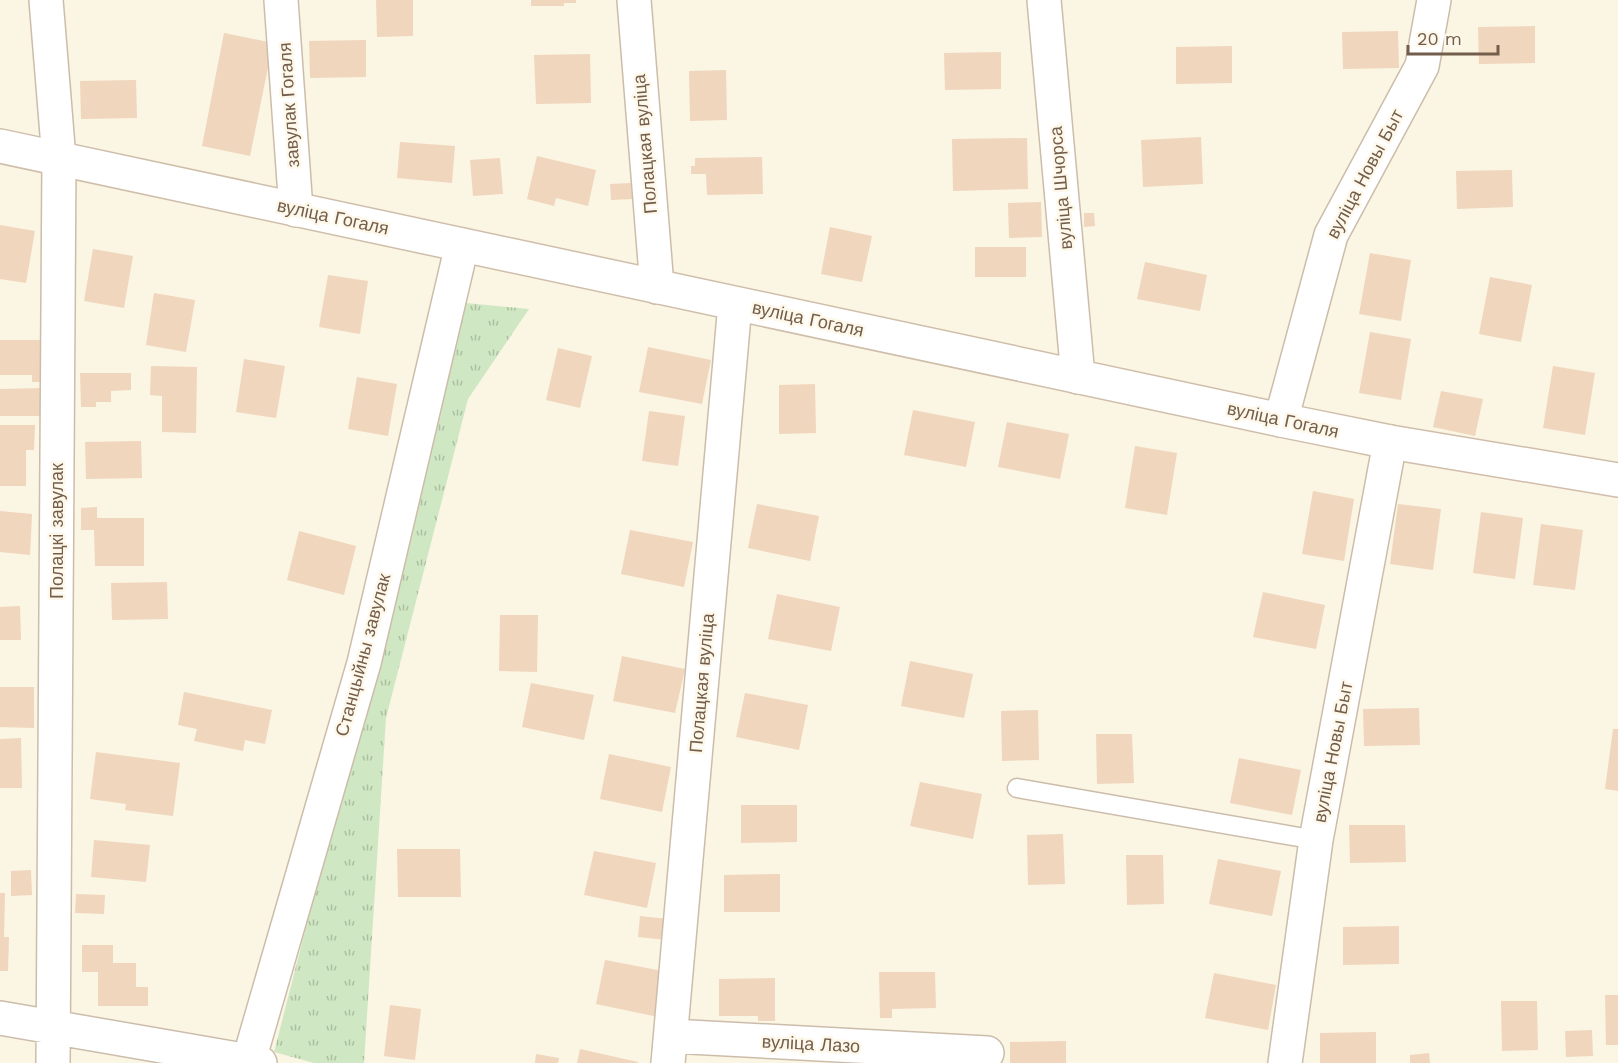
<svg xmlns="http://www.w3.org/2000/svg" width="1618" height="1063" font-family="'Work Sans',sans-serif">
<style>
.grass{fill:url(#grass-tufts)}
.building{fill:#f0d6bd}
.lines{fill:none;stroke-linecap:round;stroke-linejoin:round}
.lane-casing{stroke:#ccbdab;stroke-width:21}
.street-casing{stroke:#ccbdab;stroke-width:36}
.secondary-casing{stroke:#cfbea9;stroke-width:36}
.lane{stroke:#fff;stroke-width:18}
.street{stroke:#fff;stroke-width:33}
.secondary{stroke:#fff;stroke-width:33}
.labels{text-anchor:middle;stroke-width:5;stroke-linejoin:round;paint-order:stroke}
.street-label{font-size:18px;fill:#735d4b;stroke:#fef8ea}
</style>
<defs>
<pattern id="grass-tufts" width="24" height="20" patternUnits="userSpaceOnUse" patternTransform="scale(1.5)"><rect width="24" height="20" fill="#cfe8c3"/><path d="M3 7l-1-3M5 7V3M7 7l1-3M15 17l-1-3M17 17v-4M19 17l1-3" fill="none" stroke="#acbfa0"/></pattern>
</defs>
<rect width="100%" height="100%" fill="#fbf5e4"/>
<!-- grass -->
<path class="grass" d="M 466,303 L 529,309 L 468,399 L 386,718 L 364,1063 L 314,1063 L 274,1052 Z"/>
<!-- building -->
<path class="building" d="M 376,0 L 413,0 L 413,36 L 377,37 Z
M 531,0 L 576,0 L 576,3 L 564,3 L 564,6 L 531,6 Z
M 1535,26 L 1535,63 L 1479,64 L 1478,27 Z
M 1398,31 L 1399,68 L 1343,69 L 1342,32 Z
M 224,33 L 273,43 L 250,156 L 202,146 Z
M 366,40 L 366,77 L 310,78 L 309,41 Z
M 1232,46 L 1232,83 L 1176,84 L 1176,47 Z
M 1001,52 L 1001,89 L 945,90 L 944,53 Z
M 590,54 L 591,103 L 536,104 L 534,55 Z
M 726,70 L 727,120 L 690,121 L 689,71 Z
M 136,80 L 137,118 L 81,119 L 80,81 Z
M 1201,137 L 1203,184 L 1143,187 L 1141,140 Z
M 1027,138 L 1028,189 L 953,191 L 952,139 Z
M 400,142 L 455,146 L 452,183 L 397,178 Z
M 537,156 L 596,170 L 588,206 L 556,198 L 554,206 L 527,199 Z
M 762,157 L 763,194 L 707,195 L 706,174 L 691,174 L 691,166 L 695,166 L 695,158 Z
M 500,158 L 503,194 L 473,196 L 470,160 Z
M 1512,170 L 1513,207 L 1457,209 L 1456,171 Z
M 631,183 L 632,199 L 611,200 L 610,184 Z
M 1041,202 L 1042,237 L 1009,238 L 1008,203 Z
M 1084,213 L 1094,213 L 1095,226 L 1084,227 Z
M 0,225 L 35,231 L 26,283 L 0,279 Z
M 830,227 L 872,236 L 862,282 L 821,274 Z
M 975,247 L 1026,247 L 1026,277 L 975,277 Z
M 93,249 L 133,256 L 124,308 L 84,301 Z
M 1370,253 L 1411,260 L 1401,321 L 1359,314 Z
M 1145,262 L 1207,275 L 1200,311 L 1137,299 Z
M 328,275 L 368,281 L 360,334 L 319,327 Z
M 1490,277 L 1532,285 L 1521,342 L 1479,334 Z
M 154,293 L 195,300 L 186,352 L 146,345 Z
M 1370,332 L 1411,339 L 1401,400 L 1359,393 Z
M 0,340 L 46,340 L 46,382 L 32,382 L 32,375 L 0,375 Z
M 648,347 L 711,360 L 702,404 L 639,392 Z
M 558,348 L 592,356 L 580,408 L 546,400 Z
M 244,359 L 285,366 L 276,418 L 236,412 Z
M 151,366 L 197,367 L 196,433 L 162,432 L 162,396 L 150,395 Z
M 1553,366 L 1595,373 L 1585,435 L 1543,428 Z
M 80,373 L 131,373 L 131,390 L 111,391 L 111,402 L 96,402 L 96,407 L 81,407 Z
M 357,377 L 397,384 L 388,436 L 348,429 Z
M 815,384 L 816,433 L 779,434 L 779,385 Z
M 45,388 L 46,416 L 0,416 L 0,389 Z
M 1441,391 L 1483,399 L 1475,436 L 1433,427 Z
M 913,410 L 975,422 L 966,467 L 904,455 Z
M 649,411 L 685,416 L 678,466 L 642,461 Z
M 1007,422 L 1069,434 L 1060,479 L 998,467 Z
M 0,425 L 35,425 L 34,450 L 26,450 L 26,486 L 0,486 Z
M 141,441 L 142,478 L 86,479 L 85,442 Z
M 1135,446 L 1177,453 L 1167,515 L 1125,508 Z
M 1313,491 L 1354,499 L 1344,561 L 1302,554 Z
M 757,504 L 819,516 L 810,561 L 748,548 Z
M 1398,504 L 1441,509 L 1433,570 L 1390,564 Z
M 97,507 L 97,518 L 144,518 L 144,566 L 95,566 L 94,530 L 81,530 L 81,508 Z
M 0,511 L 32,514 L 30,555 L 0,552 Z
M 1481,512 L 1523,518 L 1515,579 L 1473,573 Z
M 1541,524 L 1583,530 L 1575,590 L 1533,585 Z
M 630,530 L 693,542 L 684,587 L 621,574 Z
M 299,531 L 356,546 L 344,595 L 287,580 Z
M 167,582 L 168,619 L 112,620 L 111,583 Z
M 1263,592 L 1325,605 L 1316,649 L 1253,637 Z
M 777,594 L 840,607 L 831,651 L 768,639 Z
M 20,606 L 21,640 L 0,640 L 0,607 Z
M 500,615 L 538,615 L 537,672 L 499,671 Z
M 622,656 L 685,669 L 675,713 L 613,701 Z
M 910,661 L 973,674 L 964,718 L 901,706 Z
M 531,683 L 594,695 L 584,740 L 522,727 Z
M 0,687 L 34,687 L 34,728 L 0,727 Z
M 184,692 L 272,710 L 265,744 L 245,740 L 243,751 L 194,741 L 197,729 L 178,725 Z
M 745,693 L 808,705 L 799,750 L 736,737 Z
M 1419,708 L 1420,745 L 1364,746 L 1363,709 Z
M 1038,710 L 1039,760 L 1002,761 L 1001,711 Z
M 1613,729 L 1618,729 L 1618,791 L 1605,789 Z
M 1096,734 L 1132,734 L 1134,783 L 1097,784 Z
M 21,738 L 22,788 L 0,788 L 0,739 Z
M 96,752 L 180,763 L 173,816 L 125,810 L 126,804 L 90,799 Z
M 609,754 L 671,767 L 662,812 L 600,799 Z
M 1239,758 L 1301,770 L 1292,815 L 1230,803 Z
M 920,782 L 982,794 L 973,839 L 910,826 Z
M 741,805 L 797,805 L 797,842 L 741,843 Z
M 1349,825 L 1405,825 L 1406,862 L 1350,863 Z
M 1063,834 L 1065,884 L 1028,885 L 1027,835 Z
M 94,840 L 150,845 L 146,882 L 91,877 Z
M 397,849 L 460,849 L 461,897 L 398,897 Z
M 594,851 L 656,863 L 647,908 L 584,895 Z
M 1126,855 L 1163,855 L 1164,904 L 1127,905 Z
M 1218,859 L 1281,871 L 1272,916 L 1209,904 Z
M 31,870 L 32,895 L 11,896 L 11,871 Z
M 780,874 L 780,912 L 724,912 L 724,875 Z
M 0,893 L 5,893 L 4,937 L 9,937 L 8,971 L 0,971 Z
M 76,894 L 105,895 L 104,914 L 75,913 Z
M 640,916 L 668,919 L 667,940 L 638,937 Z
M 1399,926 L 1399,964 L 1343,965 L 1343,927 Z
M 82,945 L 113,945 L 113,963 L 136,963 L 136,987 L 148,987 L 148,1006 L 98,1006 L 98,972 L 82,972 Z
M 605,960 L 668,972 L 658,1017 L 596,1004 Z
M 879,972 L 935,972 L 936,1008 L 892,1009 L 892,1018 L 880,1018 Z
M 1214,973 L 1276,985 L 1268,1030 L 1205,1018 Z
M 775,978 L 775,1021 L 758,1021 L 758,1016 L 719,1016 L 719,979 Z
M 1605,995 L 1618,995 L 1618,1045 L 1606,1045 Z
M 1501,1001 L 1537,1001 L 1538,1050 L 1502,1051 Z
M 390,1005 L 421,1009 L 415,1060 L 384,1056 Z
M 1592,1030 L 1593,1056 L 1566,1057 L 1565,1031 Z
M 1376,1032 L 1376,1063 L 1320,1063 L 1320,1033 Z
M 1066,1041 L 1066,1063 L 1010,1063 L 1010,1042 Z
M 580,1049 L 638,1062 L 638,1063 L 577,1063 Z
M 1429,1053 L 1430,1063 L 1410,1063 L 1410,1055 Z
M 536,1054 L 559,1058 L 558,1063 L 535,1063 Z"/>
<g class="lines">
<!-- lane casing -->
<g class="lane-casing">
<path id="lane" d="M 1017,788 L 1316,840"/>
</g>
<!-- street casing -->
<g class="street-casing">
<path id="street" d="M 46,0 L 59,159 L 53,1063
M 281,0 L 296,210
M 634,0 L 657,287
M 1044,0 L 1078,377
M 1281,420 L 1331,235 L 1422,66 L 1434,0
M 0,1018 L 260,1063
M 671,1036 L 987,1053
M 249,1060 L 364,663 L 462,245
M 668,1063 L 735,304
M 1285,1063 L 1316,840 L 1390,442"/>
</g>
<!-- secondary casing -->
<g class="secondary-casing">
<path id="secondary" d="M 0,146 L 1281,420 L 1390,442 L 1618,480"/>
</g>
<!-- lane -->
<use href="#lane" class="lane"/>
<!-- street -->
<use href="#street" class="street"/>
<!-- secondary -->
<use href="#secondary" class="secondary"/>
</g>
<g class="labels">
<!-- street labels -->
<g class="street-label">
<text transform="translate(289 105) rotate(-94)" y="6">завулак Гогаля</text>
<text transform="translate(645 144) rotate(-95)" y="6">Полацкая вуліца</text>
<text transform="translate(1365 174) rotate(-62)" y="6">вуліца Новы Быт</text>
<text transform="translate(1061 188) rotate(-95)" y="6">вуліца Шчорса</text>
<text transform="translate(333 217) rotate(12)" y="6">вуліца Гогаля</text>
<text transform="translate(808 319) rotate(12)" y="6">вуліца Гогаля</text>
<text transform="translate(1283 420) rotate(12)" y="6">вуліца Гогаля</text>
<text transform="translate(57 531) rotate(-90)" y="6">Полацкі завулак</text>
<text transform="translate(363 655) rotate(-75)" y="6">Станцыйны завулак</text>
<text transform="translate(702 683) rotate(-85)" y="6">Полацкая вуліца</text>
<text transform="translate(1333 752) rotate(-79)" y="6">вуліца Новы Быт</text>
<text transform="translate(811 1044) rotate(3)" y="6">вуліца Лазо</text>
</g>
</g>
<!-- scale -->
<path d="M1408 45v9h90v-9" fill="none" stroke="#735d4b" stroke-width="3"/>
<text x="1417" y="45" font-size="18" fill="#735d4b" stroke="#fef8ea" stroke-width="4.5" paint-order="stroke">20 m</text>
</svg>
